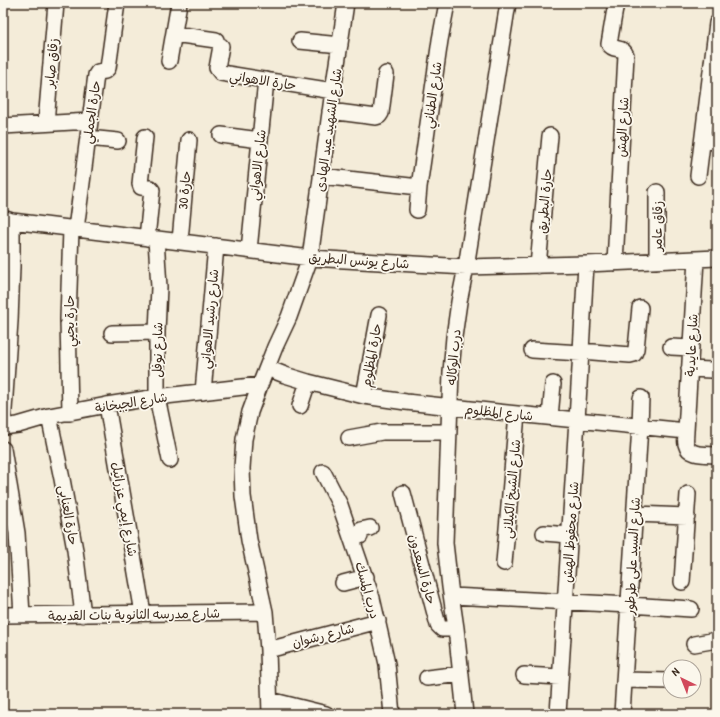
<svg xmlns="http://www.w3.org/2000/svg" width="720" height="717" font-family="'Patrick Hand','Playpen Sans Arabic',sans-serif">
<style>
.lines{fill:none;stroke-linecap:round;stroke-linejoin:round}
.street-casing{stroke:#3b2a1e;stroke-width:18}
.street{stroke:#fbf7ec;stroke-width:15}
.labels{text-anchor:middle;stroke-width:3.5;stroke-linejoin:round;paint-order:stroke}
.street-label{font-size:13px;fill:#3b2a1e;stroke:#fbf7ec}
</style>
<rect width="100%" height="100%" fill="#f4ecd9"/>
<filter id="ink" filterUnits="userSpaceOnUse"><feTurbulence type="fractalNoise" baseFrequency=".025" numOctaves="2"/><feDisplacementMap in="SourceGraphic" scale="8" xChannelSelector="R" yChannelSelector="G"/><feConvolveMatrix kernelMatrix="1 2 1 2 8 2 1 2 1" color-interpolation-filters="sRGB"/></filter>
<g filter="url(#ink)">
<g class="lines">
<!-- street casing -->
<g class="street-casing">
<path id="street" d="M 174,34 L 216,40
M 300,41 L 340,45
M 221,46 L 217,68 L 221,73 L 333,91
M 169,61 L 179,3
M 330,111 L 376,117 L 379,116 L 381,113 L 386,74
M 46,123 L 56,3
M 3,126 L 90,121
M 221,135 L 260,140
M 145,137 L 140,184 L 141,187 L 150,188 L 152,190 L 147,238
M 88,138 L 118,141
M 703,140 L 717,142
M 321,176 L 419,187
M 698,176 L 717,23
M 417,210 L 419,187 L 440,40 L 447,3
M 3,218 L 12,221 L 310,258 L 466,267 L 586,264 L 717,258
M 76,229 L 96,75 L 98,72 L 105,71 L 108,68 L 117,3
M 156,239 L 159,287 L 157,332 L 157,397 L 170,460
M 180,241 L 189,140
M 249,250 L 266,80
M 657,261 L 657,192
M 615,263 L 626,55 C 622,45 614,52 609,44 L 616,3
M 538,266 L 550,136
M 112,333 L 157,332
M 671,347 L 691,348
M 532,350 L 581,353
M 581,351 L 630,355 L 634,354 L 636,349 L 640,308
M 267,368 L 285,375 L 308,382 L 364,396 L 406,402 L 517,414 L 686,431 C 686,435 685,440 686,444 C 689,457 707,454 717,455
M 689,369 L 711,370
M 203,392 L 216,246
M 364,396 L 379,315
M 107,405 L 143,613
M 300,406 L 308,382
M 70,413 L 68,319 L 71,229
M 49,416 L 62,479 L 75,550 L 83,615
M 550,417 L 553,384
M 3,425 L 10,321 L 12,267 L 12,221
M 3,427 L 18,425 L 49,416 L 107,405 L 157,397 L 260,385
M 686,431 L 696,259
M 349,438 L 382,432 L 449,432
M 3,449 L 17,533 L 22,615
M 323,472 L 340,505 L 372,598 L 387,664 L 392,714
M 403,493 L 438,625 L 442,629 L 456,628
M 635,514 L 687,516
M 544,533 L 569,535
M 352,538 L 360,536 L 360,532 L 361,530 L 370,528
M 504,563 L 517,414
M 682,582 L 688,494
M 343,583 L 366,577
M 452,596 L 629,605 L 691,609
M 3,615 L 265,612
M 694,644 L 717,640
M 268,650 L 378,621
M 524,675 L 560,677
M 427,678 L 461,674
M 625,680 L 670,681
M 270,700 L 326,714
M 270,714 L 268,650 L 265,612 L 249,540 L 243,496 L 242,468 L 244,439 L 250,412 L 260,385 L 275,347 L 289,317 L 310,258 L 333,91 L 346,3
M 465,714 L 456,628 L 450,587 L 445,543 L 451,372 L 454,337 L 459,302 L 466,267 L 508,3
M 558,714 L 577,420 L 586,264
M 622,714 L 640,426 L 641,398"/>
</g>
<!-- street -->
<use href="#street" class="street"/>
</g>
</g>
<g class="labels">
<!-- street labels -->
<g class="street-label">
<text transform="translate(51 63) rotate(-85)" y="5">زقاق صابر</text>
<text transform="translate(263 80) rotate(9)" y="5">حارة الاهواني</text>
<text transform="translate(432 95) rotate(-82)" y="5">شارع الطناني</text>
<text transform="translate(91 112) rotate(-82)" y="5">حارة الجملي</text>
<text transform="translate(622 127) rotate(-87)" y="5">شارع الهش</text>
<text transform="translate(328 130) rotate(-82)" y="5">شارع الشهيد عبد الهادى</text>
<text transform="translate(257 165) rotate(-84)" y="5">شارع الاهواني</text>
<text transform="translate(184 190) rotate(-85)" y="5">حارة 30</text>
<text transform="translate(544 201) rotate(-85)" y="5">حارة البطريق</text>
<text transform="translate(657 226) rotate(-89)" y="5">زقاق عامر</text>
<text transform="translate(359 260) rotate(4)" y="5">شارع يونس البطريق</text>
<text transform="translate(209 319) rotate(-85)" y="5">شارع رشيد الاهواني</text>
<text transform="translate(69 321) rotate(-90)" y="5">حارة يحيي</text>
<text transform="translate(691 345) rotate(-87)" y="5">شارع عايدية</text>
<text transform="translate(157 350) rotate(-89)" y="5">شارع نوفل</text>
<text transform="translate(371 355) rotate(-80)" y="5">حارة المظلوم</text>
<text transform="translate(453 357) rotate(-85)" y="5">درب الوكاله</text>
<text transform="translate(131 402) rotate(-9)" y="5">شارع الجبخانة</text>
<text transform="translate(499 412) rotate(6)" y="5">شارع المظلوم</text>
<text transform="translate(511 489) rotate(-85)" y="5">شارع الشيخ الكيلانى</text>
<text transform="translate(125 509) rotate(80)" y="5">شارع إيمي عزرائيل</text>
<text transform="translate(69 515) rotate(80)" y="5">حارة العنابى</text>
<text transform="translate(570 532) rotate(-86)" y="5">شارع محفوظ الهش</text>
<text transform="translate(632 556) rotate(-87)" y="5">شارع السيد على طرطور</text>
<text transform="translate(423 569) rotate(75)" y="5">حارة السعدون</text>
<text transform="translate(368 590) rotate(74)" y="5">درب المسك</text>
<text transform="translate(134 614) rotate(-1)" y="5">شارع مدرسه الثانوية بنات القديمة</text>
<text transform="translate(323 635) rotate(-14)" y="5">شارع رشوان</text>
</g>
</g>
<!-- margin -->
<rect width="720" height="717" fill="none" stroke="#fbf7ec" stroke-width="16"/>
<rect x="8" y="8" width="704" height="701" fill="none" stroke="#3b2a1e" stroke-width="1.5" filter="url(#ink)"/>
<!-- north arrow -->
<g transform="translate(682 679) rotate(317)"><circle r="19" fill="#fbf7ec" stroke="#aea59a"/>
<path d="M0-3L7 15L0 10L-7 15Z" fill="#d1495b"/>
<text y="-6" font-size="11" font-weight="bold" text-anchor="middle" fill="#3b2a1e">N</text>
</g>
</svg>
